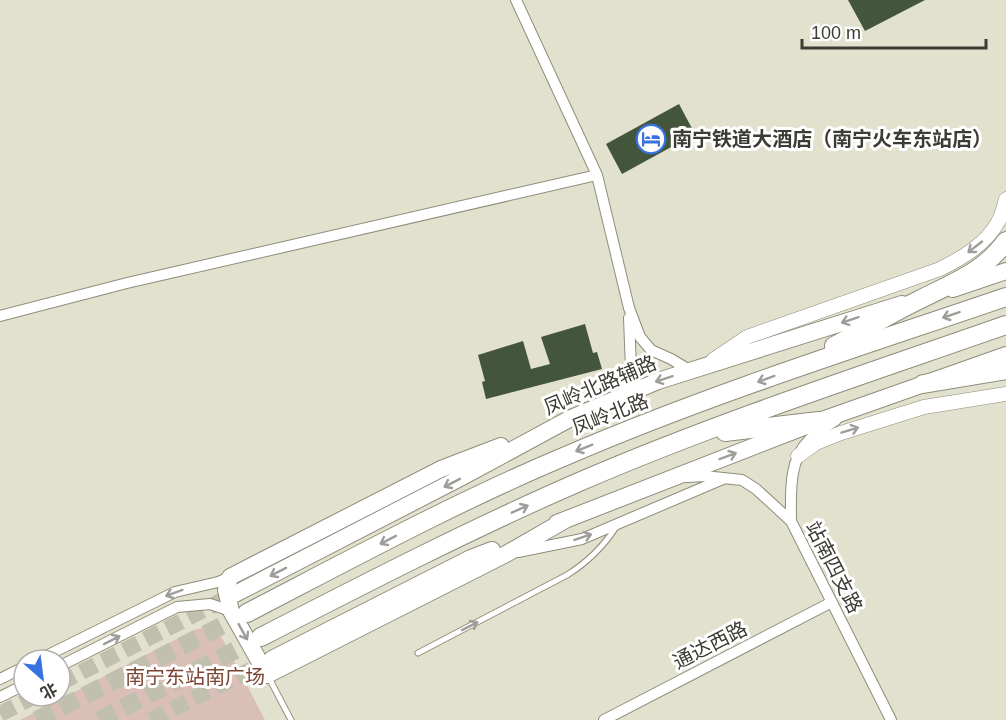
<svg xmlns="http://www.w3.org/2000/svg" width="1006" height="720" font-family="Helvetica,'Noto Sans SC',sans-serif">
<style>
.green{fill:#dabfb6}
.building{fill:#43553a}
.lines{fill:none;stroke-linecap:round;stroke-linejoin:round}
.secondary-tunnel{stroke:#c1c0af;stroke-width:16;stroke-dasharray:16 8;stroke-linecap:butt}
.trunk-tunnel{stroke:#c1c0af;stroke-width:18;stroke-dasharray:18 9;stroke-linecap:butt}
.service-casing{stroke:#8e8d7c;stroke-width:7}
.minor-casing{stroke:#8e8d7c;stroke-width:12}
.tertiary-casing{stroke:#8e8d7c;stroke-width:15}
.secondary-casing{stroke:#8e8d7c;stroke-width:18}
.trunk-casing{stroke:#8e8d7c;stroke-width:20}
.service{stroke:#fff;stroke-width:5}
.minor{stroke:#fff;stroke-width:10}
.tertiary{stroke:#fff;stroke-width:14}
.secondary{stroke:#fff;stroke-width:16}
.trunk{stroke:#fff;stroke-width:18}
.oneway{stroke:#9e9d9a}
.labels{text-anchor:middle;stroke-width:6;stroke-linejoin:round;paint-order:stroke}
.poi-label{font-size:20px;font-weight:bold;fill:#3c3b34;stroke:#fff;text-anchor:start}
.street-label{font-size:20px;fill:#3c3b34;stroke:#fff}
.park-label{font-size:20px;fill:#7b4533;stroke:#fff}
</style>
<rect width="100%" height="100%" fill="#e2e1ce"/>
<!-- green -->
<path class="green" d="M 203,628 L 214,631 L 222,638 L 265,720 L 20,720 L 194,630 Z"/>
<!-- building -->
<path class="building" d="M 848,0 L 925,0 L 865,31 Z
M 679,104 L 695,134 L 622,174 L 606,144 Z
M 585,324 L 593,353 L 597,352 L 602,369 L 486,399 L 482,382 L 485,381 L 478,355 L 523,341 L 531,369 L 550,364 L 541,337 Z"/>
<g class="lines">
<!-- secondary-tunnel -->
<path class="secondary-tunnel" d="M 60,683 L 223,600
M 0,714 L 35,696
M 151,720 L 272,659"/>
<!-- trunk-tunnel -->
<path class="trunk-tunnel" d="M 37,720 L 247,613
M 99,720 L 261,637"/>
<!-- service casing -->
<g class="service-casing">
<path id="service" d="M 418,653 L 567,575 C 588,562 603,547 616,527
M 268,676 L 291,720"/>
</g>
<!-- minor casing -->
<g class="minor-casing">
<path id="minor" d="M 516,0 L 597,175 L 629,308 L 640,337 L 651,350 L 671,359 L 691,371
M 0,316 L 127,283 L 597,175
M 625,395 L 631,369 L 629,318
M 687,477 L 704,476 L 742,480 L 756,489 L 791,521 L 891,720
M 791,521 C 791,494 788,461 809,440 C 817,432 827,426 836,420
M 518,552 L 582,539 L 723,479
M 38,660 L 175,592 L 218,582 L 230,577
M 60,666 L 177,607 L 210,604 L 231,611
M 0,679 L 24,667
M 0,697 L 24,685
M 604,720 L 832,602"/>
</g>
<!-- tertiary casing -->
<g class="tertiary-casing">
<path id="tertiary" d="M 713,360 L 747,337 L 940,269 C 962,258 986,244 998,222 C 1002,215 1004,206 1006,199
M 798,456 L 816,443 L 841,433 L 924,407 L 1006,394"/>
</g>
<!-- secondary casing -->
<g class="secondary-casing">
<path id="secondary" d="M 953,289 L 1006,271
M 501,446 L 441,469 L 230,577 L 226,590 L 231,611 L 267,675 L 506,554 L 567,519
M 557,523 L 819,421 L 1006,355
M 235,594 L 464,476 L 571,418 L 658,381 L 902,304
M 272,659 L 471,558 L 492,550"/>
</g>
<!-- trunk casing -->
<g class="trunk-casing">
<path id="trunk" d="M 834,346 C 862,331 890,314 919,300 C 952,283 984,272 1006,241
M 923,384 L 1006,370
M 725,432 L 819,421
M 247,613 C 353,558 458,501 568,455 C 710,394 859,347 1006,297
M 261,637 C 366,583 471,529 579,482 C 718,422 863,375 1006,325"/>
</g>
<!-- service -->
<use href="#service" class="service"/>
<!-- minor -->
<use href="#minor" class="minor"/>
<!-- tertiary -->
<use href="#tertiary" class="tertiary"/>
<!-- secondary -->
<use href="#secondary" class="secondary"/>
<!-- trunk -->
<use href="#trunk" class="trunk"/>
</g>
<!-- one-way arrows -->
<defs><path id="oneway-shaft" d="M-6 0H5M1.5-3L5.5 0L1.5 3" fill="none" stroke-width="1.6" stroke-linecap="round" stroke-linejoin="round" transform="scale(1.5)"/></defs>
<g class="oneway">
<use href="#oneway-shaft" transform="translate(975 247) rotate(142)"/>
<use href="#oneway-shaft" transform="translate(951 315) rotate(161)"/>
<use href="#oneway-shaft" transform="translate(850 320) rotate(162)"/>
<use href="#oneway-shaft" transform="translate(664 379) rotate(162)"/>
<use href="#oneway-shaft" transform="translate(766 379) rotate(160)"/>
<use href="#oneway-shaft" transform="translate(850 430) rotate(-17)"/>
<use href="#oneway-shaft" transform="translate(584 448) rotate(158)"/>
<use href="#oneway-shaft" transform="translate(728 456) rotate(-21)"/>
<use href="#oneway-shaft" transform="translate(452 483) rotate(153)"/>
<use href="#oneway-shaft" transform="translate(520 509) rotate(-24)"/>
<use href="#oneway-shaft" transform="translate(583 537) rotate(-18)"/>
<use href="#oneway-shaft" transform="translate(388 540) rotate(153)"/>
<use href="#oneway-shaft" transform="translate(278 572) rotate(153)"/>
<use href="#oneway-shaft" transform="translate(174 593) rotate(160)"/>
<use href="#oneway-shaft" transform="translate(470 626) rotate(-27)"/>
<use href="#oneway-shaft" transform="translate(243 632) rotate(61)"/>
<use href="#oneway-shaft" transform="translate(112 640) rotate(-27)"/>
</g>
<!-- icons -->
<defs>
<g id="hotel-ring" transform="scale(1.5)"><circle r="9.5" fill="#fff" stroke="#3872e1" stroke-width="1.5"/><path d="M-6-4.5h1.5V1H6V5H4.5V3h-9V5H-6ZM-4 0a1.8 1.8 0 1 1 3.6 0ZM.5 0V-2.5h3Q6-2.5 6 0Z" fill="#3872e1"/></g>
</defs>
<g fill-rule="evenodd">
<use href="#hotel-ring" x="651" y="139"/>
</g>
<g class="labels">
<!-- poi labels -->
<g class="poi-label">
<text x="672" y="146">南宁铁道大酒店（南宁火车东站店）</text>
</g>
<!-- street labels -->
<g class="street-label">
<text transform="translate(600 385) rotate(-23)" y="7">凤岭北路辅路</text>
<text transform="translate(610 414) rotate(-21)" y="7">凤岭北路</text>
<text transform="translate(834 567) rotate(63)" y="7">站南四支路</text>
<text transform="translate(710 645) rotate(-27)" y="7">通达西路</text>
</g>
<!-- park labels -->
<g class="park-label">
<text x="195" y="684">南宁东站南广场</text>
</g>
</g>
<!-- north arrow -->
<g transform="translate(42 678) rotate(152)"><circle r="28" fill="#ffffff" stroke="#b1b1ae" stroke-width="1.5"/>
<path d="M0-4.5L10 22L0 15L-10 22Z" fill="#3872e1"/>
<text y="-9" font-size="16" font-weight="bold" text-anchor="middle" fill="#3c3b34">北</text>
</g>
<!-- scale -->
<path d="M802 39v9h184v-9" fill="none" stroke="#3c3b34" stroke-width="3"/>
<text x="811" y="39" font-size="18" fill="#3c3b34" stroke="#ffffff" stroke-width="4.5" paint-order="stroke">100 m</text>
</svg>
